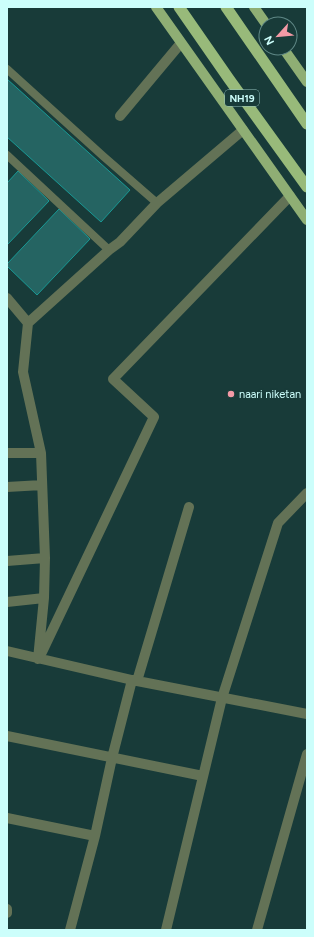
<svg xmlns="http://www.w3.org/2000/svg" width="314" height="937" font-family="Figtree,sans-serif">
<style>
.building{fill:#256462;stroke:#189995}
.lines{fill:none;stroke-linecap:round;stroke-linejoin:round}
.service{stroke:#637256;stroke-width:8}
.minor{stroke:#637256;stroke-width:10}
.primary{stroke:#8fae74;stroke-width:10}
.trunk{stroke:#98ba7a;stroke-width:11}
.poi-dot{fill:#f49aa6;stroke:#183b39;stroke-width:1.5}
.labels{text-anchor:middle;stroke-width:4;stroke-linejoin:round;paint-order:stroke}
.shield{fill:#183b39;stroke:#96c4c1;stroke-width:1}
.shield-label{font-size:10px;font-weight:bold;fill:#ccfefb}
.poi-label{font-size:11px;fill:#ccfefb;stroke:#183b39;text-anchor:start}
</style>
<rect width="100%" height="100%" fill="#183b39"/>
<!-- building -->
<path class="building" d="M 7,79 L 130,190 L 101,222 L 7,137 Z
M 18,171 L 49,201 L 7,245 L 7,183 Z
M 59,209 L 90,239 L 37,295 L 7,266 L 7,264 Z"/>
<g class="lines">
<!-- service -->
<path class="service" d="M 7,69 L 103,156 L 157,203
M 7,155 L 109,250"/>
<!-- minor -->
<path class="minor" d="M 120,116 L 181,43
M 7,298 L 28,323
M 7,453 L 41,453
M 7,487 L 42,485
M 7,561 L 45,558
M 7,602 L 44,598
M 7,651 L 132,680
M 42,652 L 154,417 L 113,379 L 290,196
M 38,659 L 44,598 L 45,558 L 41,453 L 23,372 L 28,323 L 109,250 L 120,242 L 157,203 L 243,130
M 137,681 L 189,507
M 7,736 L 203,776
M 7,818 L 95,836
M 7,909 L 7,913
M 70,930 L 95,836 L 112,758 L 132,680 L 307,714
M 166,930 L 222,698 L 278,523 L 307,493
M 257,930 L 307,754"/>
<!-- primary -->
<path class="primary" d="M 156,7 L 307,220
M 254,7 L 266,24
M 283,48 L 307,82"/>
<!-- trunk -->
<path class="trunk" d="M 179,7 L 229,79 L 307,187
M 226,7 L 307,124"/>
</g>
<!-- markers -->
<circle class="poi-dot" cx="231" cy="394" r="4"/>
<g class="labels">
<!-- shield labels -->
<rect class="shield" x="225" y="90" width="34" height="16" rx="3"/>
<g class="shield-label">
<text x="242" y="102">NH19</text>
</g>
<!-- poi labels -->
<g class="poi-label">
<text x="239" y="398">naari niketan</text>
</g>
</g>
<!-- border -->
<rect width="314" height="937" fill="none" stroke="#ccfefb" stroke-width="16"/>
<!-- north arrow -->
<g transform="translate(278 36) rotate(243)"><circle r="19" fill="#183b39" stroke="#608987"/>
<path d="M0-3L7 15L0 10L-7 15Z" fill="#f49aa6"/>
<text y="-6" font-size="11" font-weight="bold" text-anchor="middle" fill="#ccfefb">N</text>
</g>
</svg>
